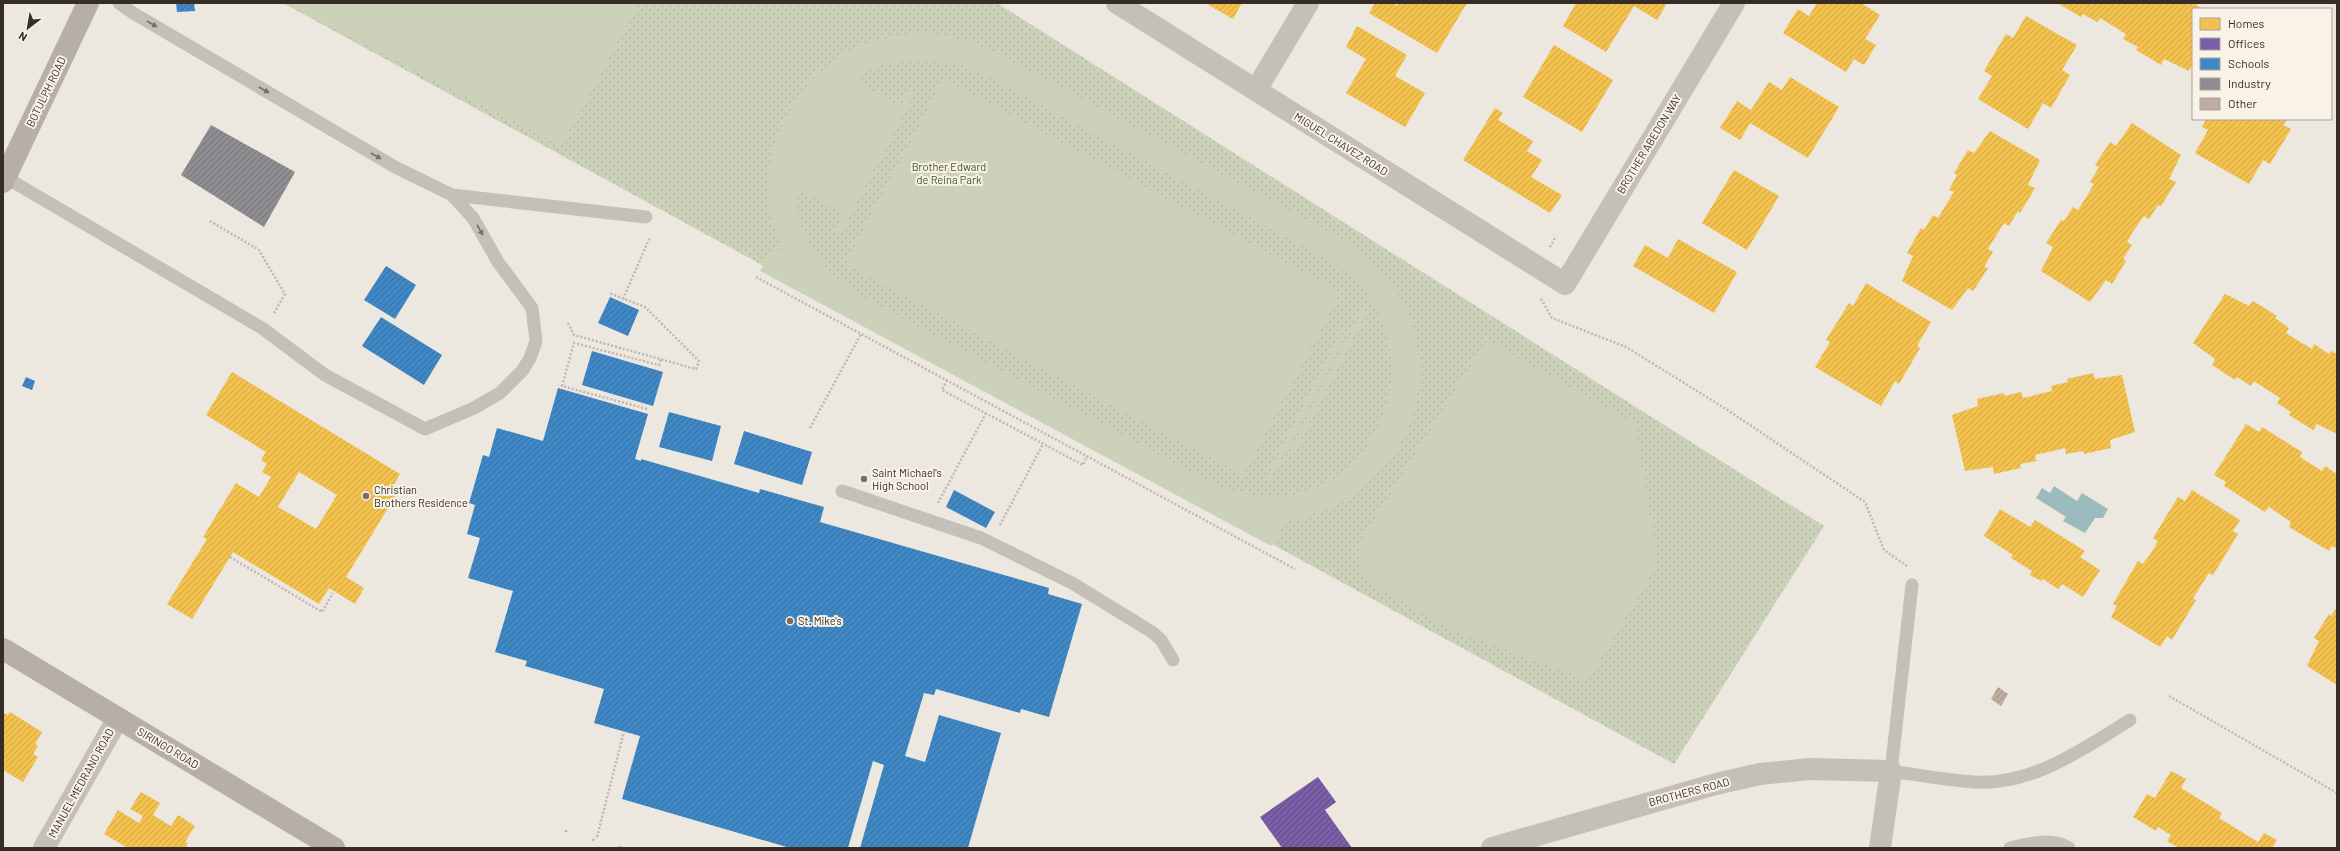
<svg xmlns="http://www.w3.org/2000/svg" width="2340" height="851" font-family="Barlow,sans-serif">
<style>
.park{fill:url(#park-dots)}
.pitch{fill:#ccd2ba;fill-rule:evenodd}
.water{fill:#9cbbbd}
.homes{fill:url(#homes-hatch);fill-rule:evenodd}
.offices{fill:url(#offices-hatch)}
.schools{fill:url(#schools-hatch)}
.industry{fill:url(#industry-hatch)}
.building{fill:url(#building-hatch)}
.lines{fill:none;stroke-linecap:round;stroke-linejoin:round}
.path{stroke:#beb8b1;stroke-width:2.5;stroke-dasharray:2 2;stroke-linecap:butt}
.lane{stroke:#c5bfb9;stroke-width:13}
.street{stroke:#c5bfb9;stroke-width:22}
.secondary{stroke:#b6afa9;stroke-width:22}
.oneway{fill:#766f69}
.poi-dot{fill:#766e67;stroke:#f9f2e7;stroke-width:1.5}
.labels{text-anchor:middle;stroke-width:4;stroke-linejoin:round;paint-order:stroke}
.street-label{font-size:11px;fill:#362d27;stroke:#f9f2e7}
.park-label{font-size:11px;fill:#42542b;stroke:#f9f2e7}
.poi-label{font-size:11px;fill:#362d27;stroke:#f9f2e7;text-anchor:start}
</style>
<defs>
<pattern id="park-dots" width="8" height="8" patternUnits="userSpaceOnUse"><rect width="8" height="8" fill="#ccd2ba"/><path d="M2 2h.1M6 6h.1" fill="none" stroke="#b0b5a0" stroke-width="1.8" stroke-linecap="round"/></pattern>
<pattern id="homes-hatch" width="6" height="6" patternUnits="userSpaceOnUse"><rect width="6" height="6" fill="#f2c14e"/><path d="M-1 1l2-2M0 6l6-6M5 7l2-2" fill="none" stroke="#d0a644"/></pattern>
<pattern id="offices-hatch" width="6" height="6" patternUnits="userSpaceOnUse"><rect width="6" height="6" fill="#7b5ea7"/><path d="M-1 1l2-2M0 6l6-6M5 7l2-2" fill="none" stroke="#604a80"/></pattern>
<pattern id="schools-hatch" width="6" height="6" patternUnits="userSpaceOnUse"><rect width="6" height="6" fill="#3f88c5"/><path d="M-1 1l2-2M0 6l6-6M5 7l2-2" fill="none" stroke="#3670a0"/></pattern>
<pattern id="industry-hatch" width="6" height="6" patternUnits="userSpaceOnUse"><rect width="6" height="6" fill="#8d8d92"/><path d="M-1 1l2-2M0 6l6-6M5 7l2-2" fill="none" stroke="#747477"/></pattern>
<pattern id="building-hatch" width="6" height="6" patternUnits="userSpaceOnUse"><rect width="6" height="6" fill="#bfada1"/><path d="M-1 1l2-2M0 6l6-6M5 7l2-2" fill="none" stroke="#9c8d83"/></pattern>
</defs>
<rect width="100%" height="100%" fill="#ece7df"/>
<!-- park -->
<path class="park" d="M 283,3 L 997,3 L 1824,526 L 1674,764 Z"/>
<!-- pitch -->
<path class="pitch" d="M 285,3 L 639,3 L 561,146 Z
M 919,33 C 949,34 973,42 999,54 L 1341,238 C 1469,319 1434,493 1285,522 L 1271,546 L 760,271 L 773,248 L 784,253 C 778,237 771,221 769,204 C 763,140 799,74 857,47 C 877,38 898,35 919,33 ZM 919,59 L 963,66 L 985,75 L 1314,252 C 1335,264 1356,277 1369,297 C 1422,376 1376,489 1279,496 C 1259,497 1241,493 1222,488 L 865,298 C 826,275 796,238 795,191 L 800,190 L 844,213 L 835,230 L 841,233 L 915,92 L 909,89 L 900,106 L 856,81 L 855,78 C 872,64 898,61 919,59 Z
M 944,79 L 1341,292 L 1243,475 L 845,264 Z
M 1363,309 L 1367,311 L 1292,457 L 1288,455 Z
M 1341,333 L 1345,336 L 1269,482 L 1265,480 Z
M 1487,340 L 1635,424 L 1657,558 L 1654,570 L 1588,680 L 1451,630 L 1366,581 C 1359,568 1357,558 1359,544 Z"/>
<!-- water -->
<path class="water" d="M 2054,486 L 2077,501 L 2082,493 L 2108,509 L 2103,518 L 2095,518 L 2085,533 L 2063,521 L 2066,517 L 2036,498 L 2042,488 L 2050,493 Z"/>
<!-- homes -->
<path class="homes" d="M 1205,3 L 1242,3 L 1233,19 Z
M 1375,3 L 1393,3 L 1397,6 L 1399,3 L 1467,3 L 1437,53 L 1369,13 Z
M 1576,3 L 1667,3 L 1657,20 L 1634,6 L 1606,52 L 1563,26 Z
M 1817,3 L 1861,3 L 1880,15 L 1865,39 L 1876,45 L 1864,65 L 1854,59 L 1846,72 L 1783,33 L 1798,9 L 1809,16 Z
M 2057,3 L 2197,3 L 2196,5 L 2203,9 L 2193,9 L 2193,63 L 2189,71 L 2164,59 L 2161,65 L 2136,50 L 2138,47 L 2123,39 L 2126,34 L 2100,18 L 2097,22 L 2083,14 L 2081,17 Z
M 2026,16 L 2077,45 L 2062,70 L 2070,75 L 2051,108 L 2043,103 L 2028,129 L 1978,99 L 1992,76 L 1984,71 L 2006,34 L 2013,38 Z
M 1357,26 L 1407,55 L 1395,76 L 1425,93 L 1405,127 L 1346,93 L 1366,59 L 1346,47 Z
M 1554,45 L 1613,80 L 1582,132 L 1523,97 Z
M 1790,77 L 1839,107 L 1808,158 L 1750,123 L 1740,140 L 1720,128 L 1737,101 L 1751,110 L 1769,82 L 1782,90 Z
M 1495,108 L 1503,113 L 1498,120 L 1533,141 L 1527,151 L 1542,160 L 1531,177 L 1562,195 L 1550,213 L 1463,160 Z
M 2206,119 L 2287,119 L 2283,125 L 2291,129 L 2270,164 L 2263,160 L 2249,184 L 2195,153 L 2208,130 L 2202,127 Z
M 2132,123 L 2181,155 L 2169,179 L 2176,182 L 2161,206 L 2158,205 L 2149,219 L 2144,216 L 2134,230 L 2127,242 L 2132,245 L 2123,259 L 2126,261 L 2112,284 L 2106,280 L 2090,302 L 2041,271 L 2053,247 L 2046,243 L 2061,220 L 2064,221 L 2073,207 L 2078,210 L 2085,199 L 2094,184 L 2090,182 L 2099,167 L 2095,165 L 2110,142 L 2116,146 Z
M 1990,131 L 2040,160 L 2028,185 L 2035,188 L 2020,213 L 2018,211 L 2009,226 L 2004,223 L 1988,249 L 1993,252 L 1984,267 L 1988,268 L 1973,291 L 1968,288 L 1952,310 L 1902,281 L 1913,256 L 1907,253 L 1921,228 L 1924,230 L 1933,215 L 1938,218 L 1954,192 L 1949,190 L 1957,175 L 1954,173 L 1968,150 L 1974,153 Z
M 1734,170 L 1779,196 L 1747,250 L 1702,223 Z
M 1678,239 L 1737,272 L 1714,313 L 1633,266 L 1645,245 L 1668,258 Z
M 1866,283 L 1931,322 L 1917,346 L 1920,348 L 1899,384 L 1895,381 L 1881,406 L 1815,367 L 1830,342 L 1826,340 L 1849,303 L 1853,306 Z
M 2225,294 L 2249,306 L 2253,301 L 2277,316 L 2275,318 L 2289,328 L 2286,333 L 2297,340 L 2312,349 L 2314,344 L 2329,354 L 2331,351 L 2337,354 L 2337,434 L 2317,424 L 2313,430 L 2289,415 L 2291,412 L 2277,403 L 2280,398 L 2254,381 L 2251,386 L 2237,377 L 2235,380 L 2212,365 L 2215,359 L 2193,343 Z
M 232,372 L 400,474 L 390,491 L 396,495 L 346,577 L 364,588 L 355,604 L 329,588 L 319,604 L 233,552 L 192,619 L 167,604 L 207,539 L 203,537 L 236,483 L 259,497 L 271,477 L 262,472 L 267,464 L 261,460 L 266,452 L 206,415 ZM 299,472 L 337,495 L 316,529 L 278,507 Z
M 2093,373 L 2095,379 L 2122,375 L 2135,432 L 2110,440 L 2111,448 L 2084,454 L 2083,451 L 2066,454 L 2065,448 L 2048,452 L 2035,455 L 2036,461 L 2020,464 L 2021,468 L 1994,474 L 1993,467 L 1965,471 L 1952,415 L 1978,406 L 1977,399 L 2004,393 L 2005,396 L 2021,392 L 2023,398 L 2052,391 L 2051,386 L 2068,382 L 2067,379 Z
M 2246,424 L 2259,432 L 2262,427 L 2302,452 L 2300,457 L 2322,471 L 2325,466 L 2337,474 L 2337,549 L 2332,546 L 2329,551 L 2289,527 L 2291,522 L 2269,507 L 2265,512 L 2224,486 L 2226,482 L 2214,475 Z
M 2192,490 L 2240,520 L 2233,531 L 2238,534 L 2213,575 L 2209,573 L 2193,598 L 2196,600 L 2172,640 L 2167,636 L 2160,647 L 2111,617 L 2117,606 L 2113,604 L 2138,561 L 2143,564 L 2151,553 L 2158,541 L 2153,538 L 2178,497 L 2185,501 Z
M 2000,509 L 2030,527 L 2035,520 L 2085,551 L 2080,557 L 2100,570 L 2083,597 L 2062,584 L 2058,589 L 2043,579 L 2041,581 L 2030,575 L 2032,571 L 2011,558 L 2013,555 L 1984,536 Z
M 2337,607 L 2337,685 L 2307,666 L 2319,641 L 2314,638 L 2329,614 L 2331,616 Z
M 10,712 L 42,732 L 35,744 L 38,746 L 33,754 L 38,757 L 23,782 L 3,770 L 3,713 L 8,715 Z
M 2171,771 L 2186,779 L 2181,788 L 2222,813 L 2219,818 L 2258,842 L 2264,833 L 2277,840 L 2272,848 L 2179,848 L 2167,841 L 2171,835 L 2158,827 L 2156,831 L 2133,817 L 2147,794 L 2155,798 Z
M 141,792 L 160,803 L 153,815 L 171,826 L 178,815 L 195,826 L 185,842 L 188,843 L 185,848 L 128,848 L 104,834 L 118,810 L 139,823 L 143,816 L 130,809 Z"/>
<!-- offices -->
<path class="offices" d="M 1318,777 L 1336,802 L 1325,810 L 1352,848 L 1282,848 L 1260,817 Z"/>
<!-- schools -->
<path class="schools" d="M 176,3 L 194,3 L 195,11 L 177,12 Z
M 386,266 L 416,285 L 395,319 L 364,300 Z
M 610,297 L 639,310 L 628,336 L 598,323 Z
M 381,317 L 442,355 L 424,385 L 362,346 Z
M 592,351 L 663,372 L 653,406 L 582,385 Z
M 26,377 L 35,381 L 32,390 L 22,386 Z
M 558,388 L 648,414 L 635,459 L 641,461 L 641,459 L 759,493 L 760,489 L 824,507 L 820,522 L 1049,588 L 1048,594 L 1082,604 L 1049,717 L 1021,709 L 1020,713 L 936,689 L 934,695 L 924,693 L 905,756 L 925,762 L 939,715 L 1001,733 L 968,848 L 860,848 L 884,765 L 873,761 L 848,848 L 790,848 L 622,799 L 640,736 L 594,723 L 604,689 L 525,666 L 527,661 L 495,652 L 513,591 L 468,578 L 480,538 L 467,534 L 475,505 L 469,503 L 483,455 L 489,457 L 497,428 L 543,441 Z
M 669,412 L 721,426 L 712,461 L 659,447 Z
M 744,431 L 812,452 L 802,485 L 734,464 Z
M 954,490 L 995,512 L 986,528 L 946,507 Z"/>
<!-- industry -->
<path class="industry" d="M 211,125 L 295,172 L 264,227 L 181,175 Z"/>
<!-- building -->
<path class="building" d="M 1998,687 L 2008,694 L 2001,706 L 1991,699 Z"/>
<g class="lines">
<!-- path -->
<path class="path" d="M 210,221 L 259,250 L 285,294 L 274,313
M 1550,247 L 1555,238
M 756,277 L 1295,569
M 623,299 L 650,237
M 1541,299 L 1552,318 L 1626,347 L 1726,409 L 1865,502 L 1884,550 L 1907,566
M 568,323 L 574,335 L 696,369 L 699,361 L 645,307 L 609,293
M 947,380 L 942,390 L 1083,465 L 1087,456
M 647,409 L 562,386 L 574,343 L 659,365 L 661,359
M 810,428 L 861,334
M 938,503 L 986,413
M 1000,525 L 1043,444
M 230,557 L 322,612 L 333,593
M 2169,696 L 2337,793
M 566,832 L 566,829
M 597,837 L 624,731
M 593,841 L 594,837
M 620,848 L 621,844"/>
<!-- lane -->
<path class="lane" d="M 5,177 L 262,328 L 325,375 L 425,429 L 474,408 L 500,393 L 522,371 L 530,358 L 536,341 L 532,308 L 498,262 L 473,218 L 452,195 L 395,167 L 133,13 L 119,3
M 452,195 L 646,217
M 842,491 L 981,538 L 1072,583 L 1152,632 L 1161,640 L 1173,660
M 1912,585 L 1891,771 C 1918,775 1946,780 1973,782 C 2032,786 2083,749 2130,720
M 2010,848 C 2028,844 2052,837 2069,848"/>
<!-- street -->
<path class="street" d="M 1117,3 L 1565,284 L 1734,3
M 1256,90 L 1308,3
M 44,848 L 118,718
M 1492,848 L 1716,784 L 1760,774 L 1810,769 L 1891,771 L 1880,848"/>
<!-- secondary -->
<path class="secondary" d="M 3,182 L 88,3
M 3,649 L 334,848"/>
</g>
<!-- one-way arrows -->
<defs><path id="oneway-solid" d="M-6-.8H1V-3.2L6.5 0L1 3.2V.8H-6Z"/></defs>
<g class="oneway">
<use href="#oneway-solid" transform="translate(152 24) rotate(30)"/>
<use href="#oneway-solid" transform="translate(264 90) rotate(30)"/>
<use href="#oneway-solid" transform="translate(376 156) rotate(30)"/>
<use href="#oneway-solid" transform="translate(480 230) rotate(61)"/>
</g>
<!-- markers -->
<g class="poi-dot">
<circle cx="864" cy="479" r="4"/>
<circle cx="366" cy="496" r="4"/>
<circle cx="790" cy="621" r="4"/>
</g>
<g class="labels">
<!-- street labels -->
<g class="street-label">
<text transform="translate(46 92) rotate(-64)" y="4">BOTULPH ROAD</text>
<text transform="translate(1341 144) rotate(32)" y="4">MIGUEL CHAVEZ ROAD</text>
<text transform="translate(1649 144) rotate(-59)" y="4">BROTHER ABEDON WAY</text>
<text transform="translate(168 748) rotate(31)" y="4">SIRINGO ROAD</text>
<text transform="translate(81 783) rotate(-61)" y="4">MANUEL MEDRANO ROAD</text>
<text transform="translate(1689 792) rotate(-15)" y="4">BROTHERS ROAD</text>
</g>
<!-- park labels -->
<g class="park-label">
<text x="949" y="171">Brother Edward<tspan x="949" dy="13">de Reina Park</tspan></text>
</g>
<!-- poi labels -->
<g class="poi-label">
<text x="872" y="477">Saint Michael's<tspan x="872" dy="13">High School</tspan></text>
<text x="374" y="494">Christian<tspan x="374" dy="13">Brothers Residence</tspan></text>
<text x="798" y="625">St. Mike's</text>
</g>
</g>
<!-- border -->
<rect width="2340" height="851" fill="none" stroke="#362d27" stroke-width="8"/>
<!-- legend -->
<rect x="2192" y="8" width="140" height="112" fill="#f9f2e7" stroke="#aba39a"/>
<rect x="2200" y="18" width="20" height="12" fill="#f2c14e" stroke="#aba39a"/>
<text x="2228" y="28" font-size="12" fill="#362d27">Homes</text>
<rect x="2200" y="38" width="20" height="12" fill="#7b5ea7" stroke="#aba39a"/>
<text x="2228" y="48" font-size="12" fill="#362d27">Offices</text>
<rect x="2200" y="58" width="20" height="12" fill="#3f88c5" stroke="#aba39a"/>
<text x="2228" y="68" font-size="12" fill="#362d27">Schools</text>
<rect x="2200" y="78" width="20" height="12" fill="#8d8d92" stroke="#aba39a"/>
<text x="2228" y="88" font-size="12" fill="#362d27">Industry</text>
<rect x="2200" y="98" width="20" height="12" fill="#bfada1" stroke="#aba39a"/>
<text x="2228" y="108" font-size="12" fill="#362d27">Other</text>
<!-- north arrow -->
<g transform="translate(28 28) rotate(211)" stroke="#f9f2e7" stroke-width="3" paint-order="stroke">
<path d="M0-3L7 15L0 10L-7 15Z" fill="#362d27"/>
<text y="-6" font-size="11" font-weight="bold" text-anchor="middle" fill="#362d27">N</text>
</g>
</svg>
